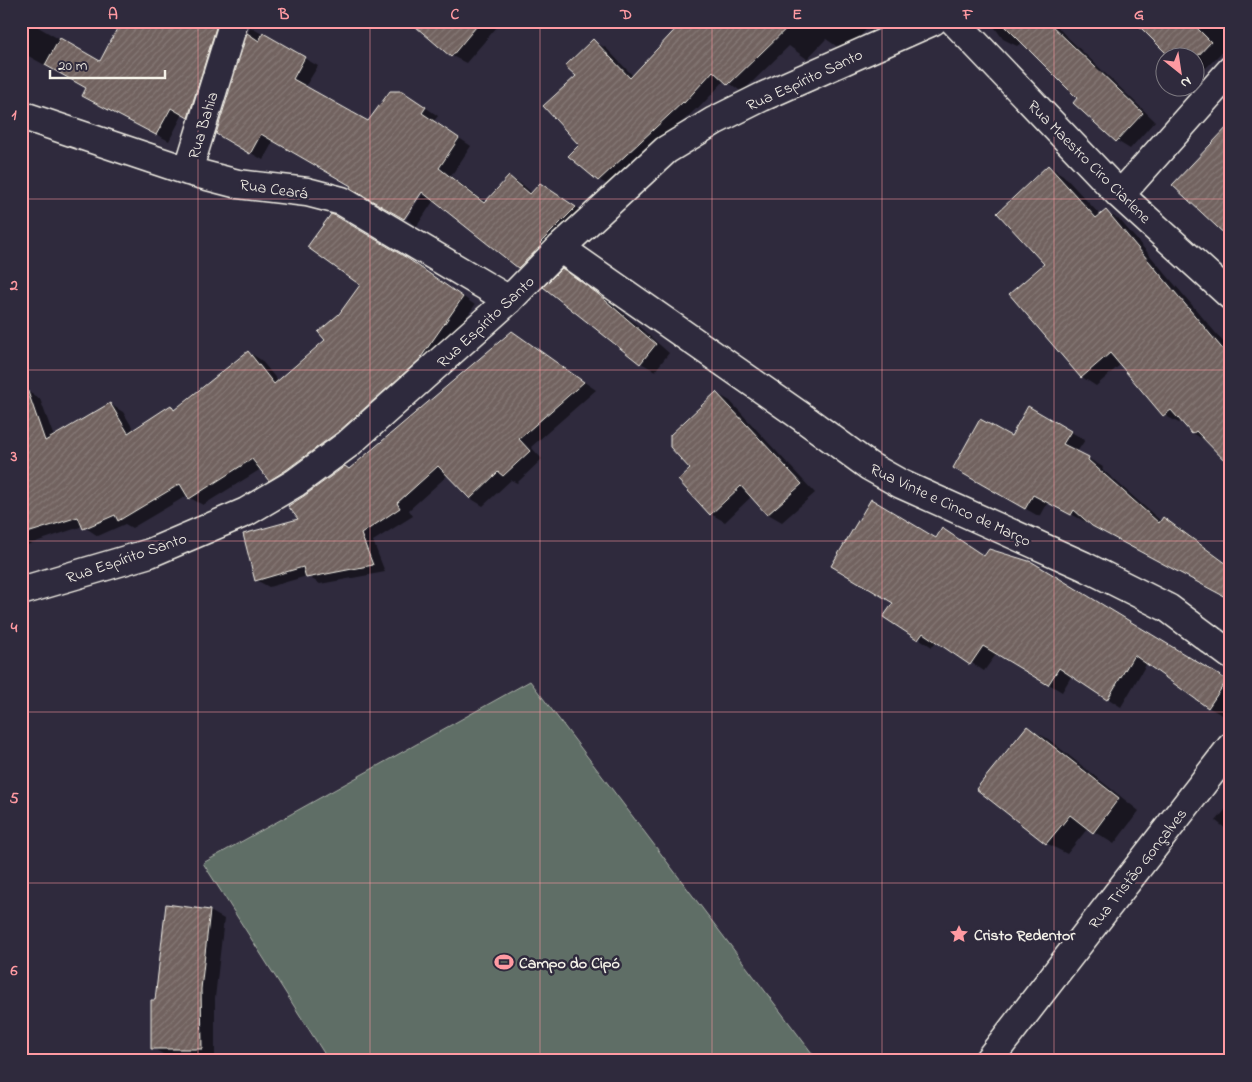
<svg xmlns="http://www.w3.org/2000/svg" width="1252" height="1082" font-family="'Indie Flower',sans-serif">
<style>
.pitch{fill:#5e6e66;stroke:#a9b0a7}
.shadow{fill:#0007}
.building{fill:url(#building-hatch);stroke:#f4f1e8}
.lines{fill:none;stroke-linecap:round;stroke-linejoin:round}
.minor-casing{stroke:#f4f1e8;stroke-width:31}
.minor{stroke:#2f2a3d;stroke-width:28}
.grid{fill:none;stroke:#ff9aa2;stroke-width:1;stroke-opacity:0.55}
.labels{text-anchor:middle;stroke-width:5;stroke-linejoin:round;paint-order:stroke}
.street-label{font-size:16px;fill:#f4f1e8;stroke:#2f2a3d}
.poi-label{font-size:16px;font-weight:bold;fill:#f4f1e8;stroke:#2f2a3d;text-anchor:start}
.neatline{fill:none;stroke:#ff9aa2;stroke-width:2}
.grid-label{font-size:16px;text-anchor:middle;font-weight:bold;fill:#ff9aa2}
</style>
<defs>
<pattern id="building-hatch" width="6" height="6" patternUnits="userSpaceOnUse" patternTransform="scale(1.25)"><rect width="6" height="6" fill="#71625f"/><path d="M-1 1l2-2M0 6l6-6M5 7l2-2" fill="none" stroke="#867976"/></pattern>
</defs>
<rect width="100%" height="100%" fill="#2f2a3d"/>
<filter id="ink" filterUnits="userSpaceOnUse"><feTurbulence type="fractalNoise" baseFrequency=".02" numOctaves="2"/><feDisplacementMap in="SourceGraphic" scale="10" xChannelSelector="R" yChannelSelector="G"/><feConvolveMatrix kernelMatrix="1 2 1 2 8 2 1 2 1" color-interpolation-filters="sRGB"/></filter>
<g filter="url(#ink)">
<!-- pitch -->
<path class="pitch" d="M 530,681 L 818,1061 L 329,1061 L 203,863 Z"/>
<!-- shadow -->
<path class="shadow" d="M 21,21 L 28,21 L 100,63 L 154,21 L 232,21 L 200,124 L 183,114 L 169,141 L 96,103 L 87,88 L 21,52 Z
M 411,21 L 490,21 L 497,27 L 466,63 L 452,56 Z
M 666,21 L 884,21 L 874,33 L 867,29 L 845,52 L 826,39 L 807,59 L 789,46 L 742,92 L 725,80 L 698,109 L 696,109 L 612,187 L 599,180 L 581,145 L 578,76 L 593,41 L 606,48 L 633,76 L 674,32 L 665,23 Z
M 990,21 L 1053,21 L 1063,33 L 1155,121 L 1130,149 L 1117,141 L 1075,103 L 1079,98 L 1022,42 L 1017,46 L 1003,39 Z
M 1136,21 L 1231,21 L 1231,39 L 1222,48 L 1224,50 L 1198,76 L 1194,74 L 1194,58 Z
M 250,27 L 318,66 L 305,87 L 369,123 L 415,100 L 438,116 L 434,121 L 471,146 L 451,176 L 486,203 L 510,177 L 523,185 L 532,193 L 554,192 L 588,215 L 532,275 L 519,267 L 434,200 L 417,226 L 406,219 L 426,188 L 353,186 L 274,140 L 263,160 L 217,133 Z
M 1048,166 L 1063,175 L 1101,216 L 1106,212 L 1120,220 L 1231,351 L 1231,466 L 1207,442 L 1193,433 L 1182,421 L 1179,423 L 1164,415 L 1121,364 L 1096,386 L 1082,377 L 1046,264 Z
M 335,217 L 421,267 L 475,305 L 432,367 L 283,487 L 269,480 L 261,469 L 203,505 L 190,498 L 188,495 L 132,528 L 125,524 L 98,536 L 83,526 L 21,547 L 21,393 L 27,391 L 40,399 L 54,437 L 110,404 L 123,412 L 134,430 L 171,407 L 176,410 L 248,352 L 261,360 L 278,381 L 326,340 L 340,315 L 361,284 Z
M 562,270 L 612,303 L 669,353 L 655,371 L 641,363 Z
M 512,333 L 596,390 L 531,447 L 542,459 L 517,483 L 511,480 L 483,506 L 470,498 L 448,475 L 409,510 L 413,516 L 373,541 L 385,572 L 320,584 L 307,576 L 269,587 L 256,580 L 300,520 L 305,497 L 350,470 Z
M 716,393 L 730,401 L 815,493 L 782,522 L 768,514 L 752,496 L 725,522 L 711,514 L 692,469 Z
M 1029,408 L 1085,440 L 1077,452 L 1103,467 L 1102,469 L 1162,522 L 1164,519 L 1178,527 L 1225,562 L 1231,555 L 1231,600 L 1088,521 L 1086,522 L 1048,502 L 1040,517 L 954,468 L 1011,438 Z
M 937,539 L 985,557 L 1045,572 L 1231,683 L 1231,702 L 1222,715 L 1208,707 L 1147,663 L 1121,707 L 1072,675 L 1062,692 L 997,653 L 984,671 L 937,640 L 932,647 L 885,616 Z
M 1027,727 L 1048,739 L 1139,811 L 1114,844 L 1088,828 L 1067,854 L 1046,843 Z
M 1231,775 L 1231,784 L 1226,781 Z
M 1231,803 L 1231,833 L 1216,821 Z
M 210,911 L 224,919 L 215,998 L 215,1056 L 166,1056 L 153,1048 Z"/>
<!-- building -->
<path class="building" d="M 121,21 L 218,21 L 188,118 L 171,108 L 156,135 L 82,96 L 86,88 L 45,65 L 60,38 L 100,61 Z
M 409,21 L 481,21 L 451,57 Z
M 683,21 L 794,21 L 728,85 L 713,71 L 684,103 L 683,102 L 598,181 L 568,156 L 579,145 L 543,106 L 576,76 L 565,66 L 593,39 L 630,78 Z
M 1000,21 L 1047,21 L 1143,113 L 1116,142 L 1073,103 L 1077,98 Z
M 1134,21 L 1190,21 L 1211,42 L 1196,58 L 1171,58 Z
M 247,33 L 259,41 L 263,33 L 305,57 L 293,79 L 368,121 L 390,91 L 402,91 L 426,107 L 422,113 L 459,138 L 439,168 L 484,203 L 509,176 L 530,194 L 540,183 L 576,207 L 540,243 L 542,245 L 518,268 L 422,192 L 404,219 L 350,188 L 351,186 L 261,134 L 250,154 L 216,134 Z
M 1231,123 L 1231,240 L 1172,185 Z
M 1048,165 L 1096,218 L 1106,210 L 1231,359 L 1231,467 L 1196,431 L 1192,434 L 1171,410 L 1163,416 L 1110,353 L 1081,378 L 1009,294 L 1044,264 L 997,213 Z
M 331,214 L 336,216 L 407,258 L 463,297 L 419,360 L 338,432 L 286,470 L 269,481 L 252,459 L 189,499 L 180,484 L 118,521 L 115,515 L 83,529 L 78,517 L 21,535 L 21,386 L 26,386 L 45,441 L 110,403 L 128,433 L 171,405 L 174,410 L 248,351 L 274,384 L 325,340 L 318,332 L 339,314 L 360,285 L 307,247 Z
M 562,268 L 598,294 L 656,344 L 640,364 L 543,287 Z
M 512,331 L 584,382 L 519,439 L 530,451 L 503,476 L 498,472 L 470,499 L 438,466 L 397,503 L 400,508 L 361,534 L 373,565 L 306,578 L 303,567 L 255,581 L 243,534 L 298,519 L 288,506 L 304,496 L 345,466 L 349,469 Z
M 716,392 L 802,484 L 767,515 L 741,486 L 710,515 L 678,480 L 690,469 L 670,447 L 670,435 Z
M 1028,406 L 1071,431 L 1063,444 L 1089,457 L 1088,460 L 1159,523 L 1163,517 L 1231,567 L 1231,600 L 1092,526 L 1074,510 L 1071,515 L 1033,495 L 1025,509 L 953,468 L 980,419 L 1011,436 Z
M 871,499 L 936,538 L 942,528 L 984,556 L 989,549 L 1032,562 L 1227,680 L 1208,708 L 1134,655 L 1107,700 L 1059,668 L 1048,685 L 983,646 L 970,665 L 923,633 L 918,640 L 883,617 L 893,603 L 831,566 Z
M 1027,726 L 1119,798 L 1093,833 L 1070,815 L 1046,844 L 976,789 Z
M 166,904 L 210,910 L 201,989 L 202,1049 L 151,1049 L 151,1000 L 155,1000 Z"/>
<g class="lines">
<!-- minor casing -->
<g class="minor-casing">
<path id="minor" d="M 954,21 L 1120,195 L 1231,296
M 21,115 L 188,171 L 238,184 L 307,192 L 342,201 L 509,300
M 188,171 L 234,21
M 1120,195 L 1231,70
M 560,248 L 802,417 L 869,466 L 901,484 L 1084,566 L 1168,608 L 1231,655
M 21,591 L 150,553 L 246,512 L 295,483 L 348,444 L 509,300 L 560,248 L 666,150 L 714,121 L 762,97 L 933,21
M 988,1061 L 1231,747"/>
</g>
<!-- minor -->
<use href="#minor" class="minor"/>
</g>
</g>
<!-- grid -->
<path class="grid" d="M 198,21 L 198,1061M 370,21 L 370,1061M 540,21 L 540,1061M 712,21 L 712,1061M 882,21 L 882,1061M 1054,21 L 1054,1061M 21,199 L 1231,199M 21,370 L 1231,370M 21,541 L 1231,541M 21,712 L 1231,712M 21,883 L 1231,883"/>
<!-- icons -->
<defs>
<g id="sight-bare" transform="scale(1.5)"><path d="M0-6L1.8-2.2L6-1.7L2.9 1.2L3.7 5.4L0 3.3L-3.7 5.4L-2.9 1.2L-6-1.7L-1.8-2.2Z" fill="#ff9aa2" stroke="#2f2a3d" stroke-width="2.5" paint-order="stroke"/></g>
<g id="stadium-bare" transform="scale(1.5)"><path d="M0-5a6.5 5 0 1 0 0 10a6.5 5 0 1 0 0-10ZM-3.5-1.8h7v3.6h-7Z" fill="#ff9aa2" stroke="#2f2a3d" stroke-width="2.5" paint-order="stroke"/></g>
</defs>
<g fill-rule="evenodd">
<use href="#sight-bare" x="959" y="934"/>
<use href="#stadium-bare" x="504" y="962"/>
</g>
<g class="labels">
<!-- street labels -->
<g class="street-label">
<text transform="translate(804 79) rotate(-25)" y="6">Rua Espírito Santo</text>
<text transform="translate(202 125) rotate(-73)" y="6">Rua Bahia</text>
<text transform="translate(1090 161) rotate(45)" y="6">Rua Maestro Ciro Ciarlene</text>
<text transform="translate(274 188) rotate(8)" y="6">Rua Ceará</text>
<text transform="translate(485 321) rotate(-43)" y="6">Rua Espírito Santo</text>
<text transform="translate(951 504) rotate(25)" y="6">Rua Vinte e Cinco de Março</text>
<text transform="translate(126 557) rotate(-19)" y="6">Rua Espírito Santo</text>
<text transform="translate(1137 868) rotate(-52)" y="6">Rua Tristão Gonçalves</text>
</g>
<!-- poi labels -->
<g class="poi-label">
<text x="974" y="940">Cristo Redentor</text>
<text x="519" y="968">Campo do Cipó</text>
</g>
</g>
<!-- margin -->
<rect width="1252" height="1082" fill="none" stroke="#2f2a3d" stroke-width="55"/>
<!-- north arrow -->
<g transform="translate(1180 72) rotate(150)"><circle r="24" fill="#2f2a3d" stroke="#7e7a81"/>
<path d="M0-4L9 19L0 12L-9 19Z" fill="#ff9aa2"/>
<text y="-8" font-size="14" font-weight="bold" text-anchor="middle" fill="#f4f1e8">N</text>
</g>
<!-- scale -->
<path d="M50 70v8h115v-8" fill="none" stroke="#f4f1e8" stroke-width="2.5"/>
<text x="58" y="70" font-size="15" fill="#f4f1e8" stroke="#2f2a3d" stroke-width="4" paint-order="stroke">20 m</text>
<rect x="28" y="28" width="1196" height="1026" class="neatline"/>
<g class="grid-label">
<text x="113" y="19">A</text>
<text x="284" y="19">B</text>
<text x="455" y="19">C</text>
<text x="626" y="19">D</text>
<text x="797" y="19">E</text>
<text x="968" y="19">F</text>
<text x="1139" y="19">G</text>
<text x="14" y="119">1</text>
<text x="14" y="290">2</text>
<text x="14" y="461">3</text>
<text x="14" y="632">4</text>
<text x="14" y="803">5</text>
<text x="14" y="975">6</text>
</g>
</svg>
